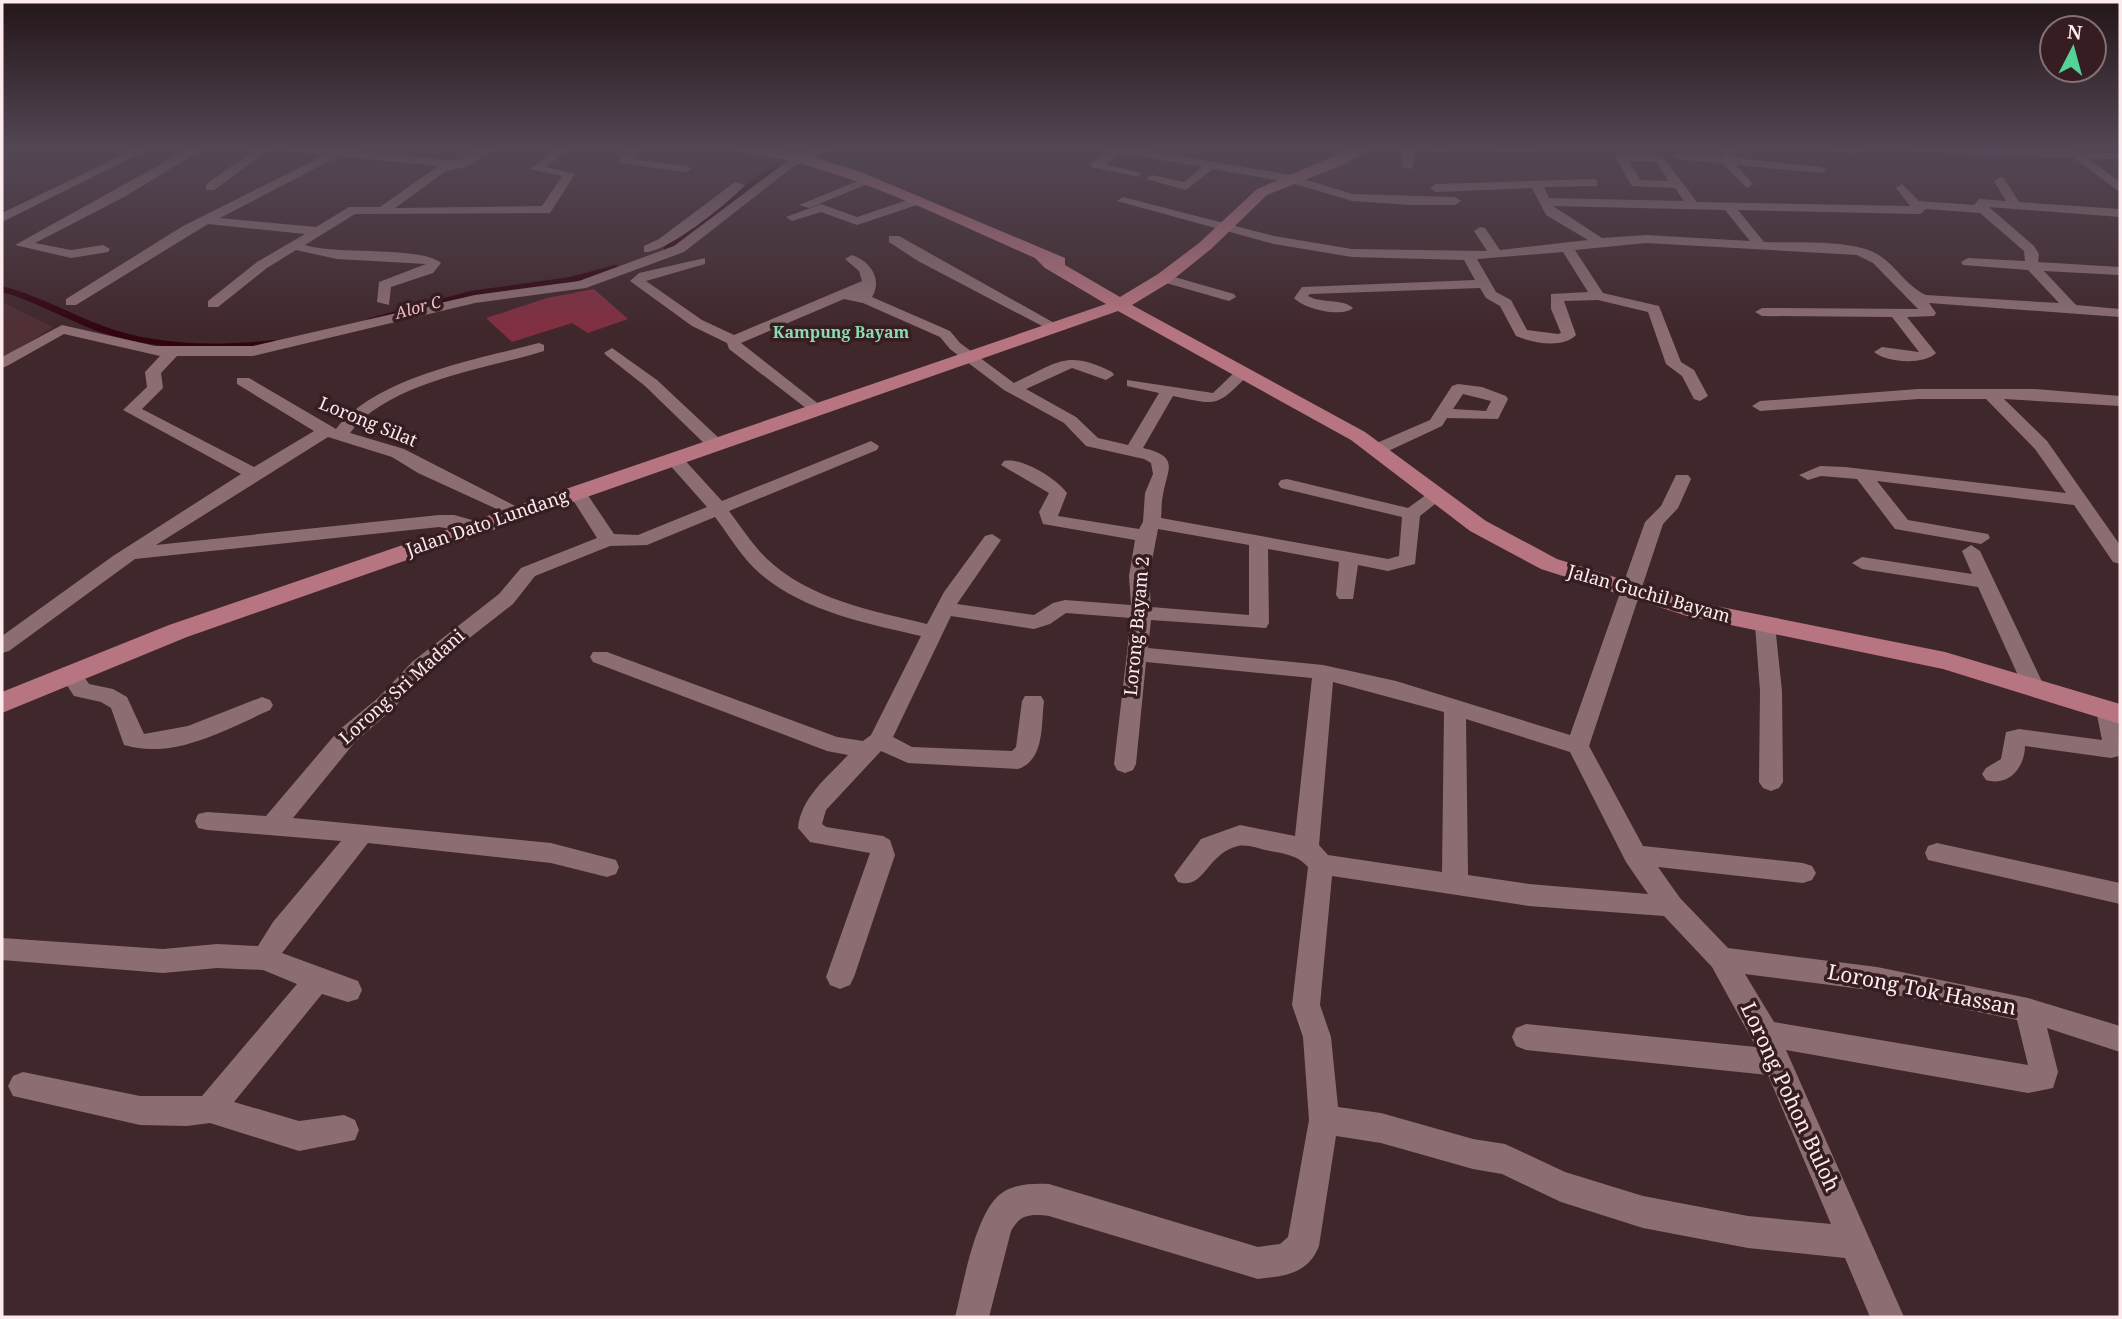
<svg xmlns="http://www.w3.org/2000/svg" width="2122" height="1319" font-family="'Noto Serif',serif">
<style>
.built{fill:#502f35}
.green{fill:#812f41}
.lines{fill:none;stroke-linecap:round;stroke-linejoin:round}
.canal{fill:#320411;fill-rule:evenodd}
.minor{fill:#8c6e72;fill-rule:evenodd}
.major{fill:#b67580;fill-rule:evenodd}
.labels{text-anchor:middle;stroke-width:7;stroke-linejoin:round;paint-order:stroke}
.far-water-label{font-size:16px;font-style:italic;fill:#f2bdc4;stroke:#361d21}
.far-neighbourhood-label{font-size:16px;font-weight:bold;fill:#8bdbb0;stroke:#361d21}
.street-label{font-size:18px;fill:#fceaec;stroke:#361d21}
.near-street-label{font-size:21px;fill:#fceaec;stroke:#361d21}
</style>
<rect width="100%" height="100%" fill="#40272b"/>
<!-- built -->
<path class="built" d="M 2,302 L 53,327 L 2,359 Z"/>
<!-- green -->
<path class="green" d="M 594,289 L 628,319 L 588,333 L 572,323 L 512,342 L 486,318 L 547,298 Z"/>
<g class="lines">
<!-- canal -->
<path class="canal" d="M 803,148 L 812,148 L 779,168 L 670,251 L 664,251 L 664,247 L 773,164 Z
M 615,265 L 618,266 L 618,270 L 571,283 L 470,297 L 372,322 L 367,319 L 470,291 L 570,277 Z
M 2,286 C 37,295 69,313 103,326 C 157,346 217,346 274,340 L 279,343 C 269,350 250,348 237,349 C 190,351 141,346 97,331 C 65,319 35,301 2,292 Z"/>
<!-- minor -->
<path class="minor" d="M 137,148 L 151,148 L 2,222 L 2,213 Z
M 190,148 L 204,148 L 126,196 L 35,243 L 71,250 L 103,245 L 110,249 L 108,252 L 71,258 L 15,245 Z
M 258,148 L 271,148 L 214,190 L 206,190 L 206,184 Z
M 287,148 L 323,148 L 458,161 L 484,148 L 498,148 L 466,167 L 446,171 L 395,208 L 542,206 L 562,176 L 530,169 L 556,148 L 569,148 L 546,167 L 575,174 L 550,213 L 355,214 L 305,245 C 336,255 422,246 441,263 L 433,273 L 391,287 L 389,305 L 377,302 L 379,282 L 426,264 L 337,259 L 296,250 L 267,268 L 218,307 L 208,307 L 208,301 L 257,262 L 305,234 L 208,224 L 76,305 L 66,305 L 66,299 L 183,226 L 325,155 L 292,151 ZM 339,156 L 438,166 L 380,207 L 349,207 L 316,227 L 220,218 Z
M 632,148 L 644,148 L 632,159 L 686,166 L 692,169 L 686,172 L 619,163 L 619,159 Z
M 819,148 L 834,148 L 794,166 L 684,252 L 586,288 L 475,303 L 253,356 L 177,356 L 161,373 L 163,388 L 142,409 L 254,467 L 314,431 L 237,384 L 237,378 L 249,378 L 336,429 C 376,377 477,359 539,343 L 544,345 L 544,351 C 486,369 388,382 350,433 L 404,449 L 527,512 L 524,516 L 512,516 L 418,473 L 392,457 L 328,437 L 156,545 L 439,515 L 454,515 L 483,523 L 485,527 L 476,533 L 439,527 L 135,559 L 9,651 L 2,653 L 2,636 L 113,556 L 241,474 L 123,410 L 147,387 L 145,372 L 160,356 L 64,334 L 7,366 L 2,368 L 2,357 L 62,325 L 155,346 L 253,346 L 475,295 L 579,281 L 674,246 L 786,162 Z
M 1109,148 L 1132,148 L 1291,175 L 1352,194 L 1455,197 L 1461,201 L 1455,205 L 1412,205 L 1352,201 L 1288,182 L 1213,169 L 1186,190 L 1146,179 L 1152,175 L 1184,182 L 1202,167 L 1123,153 L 1105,164 L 1140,173 L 1140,177 L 1091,167 L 1091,163 L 1111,151 Z
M 1403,148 L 1415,148 L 1412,169 L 1402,167 Z
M 1426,148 L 1449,148 L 1450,149 L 1444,152 Z
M 1492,148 L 1538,148 L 1532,151 L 1497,152 Z
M 1719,148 L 1730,148 L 1737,158 L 1821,167 L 1827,170 L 1821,173 L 1736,165 L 1753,184 L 1747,188 L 1723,164 L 1678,159 L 1672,156 L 1678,153 L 1725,157 Z
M 1830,148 L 1872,148 C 1863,154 1839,154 1830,148 Z
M 1908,148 L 2054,151 L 2053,148 L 2070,152 L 2120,153 L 2120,159 L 2089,159 L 2120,182 L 2120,192 L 2074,158 L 1914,151 Z
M 1621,154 L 1663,157 L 1697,202 L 1910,206 L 1896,188 L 1902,184 L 1919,201 L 1974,205 L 1979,199 L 2006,201 L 1994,181 L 2000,177 L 2004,178 L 2019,202 L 2120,209 L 2120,217 L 1989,207 L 2034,246 L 2039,254 L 2038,262 L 2120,267 L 2120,275 L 2044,271 L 2076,305 L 2120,309 L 2120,317 L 1929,303 L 1936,313 L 1934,316 L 1907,317 L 1936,353 C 1924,365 1887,363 1874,352 L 1882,347 L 1919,352 L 1892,317 L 1762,316 L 1755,312 L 1762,308 L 1918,309 L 1873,263 L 1857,255 L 1646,243 L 1575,250 L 1603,293 L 1659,306 L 1681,362 L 1694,370 L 1708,396 L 1700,401 L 1694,399 L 1682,376 L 1666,364 L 1648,312 L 1598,300 L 1564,301 L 1576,335 C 1562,349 1533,343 1516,336 L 1500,306 L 1486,298 L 1480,288 L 1310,294 L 1308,296 C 1322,304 1342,298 1353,308 C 1342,318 1304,309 1294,298 L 1302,287 L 1475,280 L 1464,260 L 1352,257 L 1274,244 L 1117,201 L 1123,197 L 1274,236 L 1352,249 L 1487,251 L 1474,231 L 1480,227 L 1485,228 L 1500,250 L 1588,240 L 1546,215 L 1532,188 L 1436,192 L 1430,188 L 1436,184 L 1593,179 L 1597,180 L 1597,186 L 1544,187 L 1549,198 L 1684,201 L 1675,188 L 1632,186 L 1615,157 ZM 1629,161 L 1656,162 L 1669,181 L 1640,180 ZM 1553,206 L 1725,210 L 1750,241 L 1646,235 L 1602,238 ZM 1926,209 L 1980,213 L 2024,251 L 2025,261 L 1968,258 L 1961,262 L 1963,265 L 2028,270 L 2059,303 L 1926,295 C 1906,286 1896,265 1877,254 C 1852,239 1794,243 1764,242 L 1738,210 L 1920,214 ZM 1563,252 L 1588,292 L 1551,294 L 1551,309 L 1561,333 L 1558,334 L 1527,330 L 1511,300 L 1496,292 L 1477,259 Z
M 865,178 L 875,181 L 809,208 L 799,205 Z
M 735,182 L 745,185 C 731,201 664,255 644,252 L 644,246 L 659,239 Z
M 919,196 L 925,200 L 923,203 L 857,225 L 821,212 L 792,221 L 786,217 L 821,204 L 857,217 Z
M 889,236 L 899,236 L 1056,324 L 1049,328 L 1044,327 L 918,261 L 889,242 Z
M 852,255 C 870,261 883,279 872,297 L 950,331 L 960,343 L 1014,383 C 1057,363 1066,349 1112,372 L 1114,375 L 1106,380 L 1072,368 L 1026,389 L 1076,417 L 1098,438 L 1128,445 L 1159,393 L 1127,386 L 1127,380 L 1213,393 L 1238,369 L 1248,369 L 1248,375 C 1216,408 1217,405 1173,396 L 1143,448 C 1181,457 1167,469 1163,495 C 1161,502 1162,511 1161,518 L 1388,559 L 1399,556 L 1402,517 L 1281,488 L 1278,484 L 1281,480 L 1287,479 L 1408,508 L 1430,492 L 1442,492 L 1445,496 L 1420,516 L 1415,564 L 1388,571 L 1358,565 L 1353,599 L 1339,599 L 1336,595 L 1339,562 L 1268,549 L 1269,623 L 1266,628 L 1151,620 L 1148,648 L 1323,665 L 1396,681 L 1570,735 L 1645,522 L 1661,506 L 1676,475 L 1688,475 L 1691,479 L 1678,508 L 1663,524 L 1589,746 L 1643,846 L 1803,863 L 1812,866 L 1816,873 L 1812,880 L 1803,883 L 1658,867 L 1680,898 L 1728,948 L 1877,967 L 2028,998 L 2120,1026 L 2120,1052 L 2047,1028 L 2058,1072 L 2053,1088 L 2028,1093 L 1786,1050 L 1904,1317 L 1870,1317 L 1845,1258 L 1748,1248 L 1643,1228 L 1561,1202 L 1502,1174 L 1473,1169 L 1381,1143 L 1336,1136 L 1319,1246 C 1308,1274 1285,1276 1258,1279 L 1049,1216 C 1031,1214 1020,1214 1011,1231 L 989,1317 L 955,1317 C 963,1286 974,1220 997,1197 C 1010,1184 1032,1183 1049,1184 L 1258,1247 L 1280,1244 L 1288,1237 L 1309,1120 L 1303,1037 L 1292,1005 L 1308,867 C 1297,855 1286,854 1270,851 C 1260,849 1247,844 1238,846 C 1207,853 1204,891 1178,882 L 1174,875 L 1201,839 L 1240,825 L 1295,836 L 1312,678 L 1146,662 L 1136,764 L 1133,770 L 1125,773 L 1117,770 L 1114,764 L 1131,618 L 1066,613 L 1050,624 L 1034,629 L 951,616 L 893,737 L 912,747 L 1012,751 L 1016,747 L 1022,701 L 1025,696 L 1041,696 L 1044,701 C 1041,724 1045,760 1018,769 L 908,763 L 881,751 L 826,810 L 822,824 L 826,827 L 883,836 L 890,840 L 895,855 L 854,977 L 850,985 L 840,989 L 830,985 L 826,977 L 870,853 L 810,842 L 798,828 C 801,797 828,777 848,755 L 827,751 L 593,662 L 590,657 L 593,652 L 607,652 L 837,737 L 863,741 L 871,735 L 921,636 C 865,623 797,610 754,568 C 739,553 728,534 715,517 L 647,545 L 610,546 L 535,576 L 513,604 L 426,672 L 394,708 L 355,742 L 293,818 L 551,843 L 616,860 L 619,867 L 616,874 L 607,877 L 551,863 L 368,843 L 282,953 L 358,981 L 362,990 L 358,999 L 348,1002 L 322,994 L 234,1102 L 299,1121 L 344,1115 L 355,1120 L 359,1130 L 355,1140 L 299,1151 L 210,1123 L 187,1126 L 140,1125 L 13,1096 L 8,1086 L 13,1076 L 23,1072 L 140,1096 L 202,1096 L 297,984 L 263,970 L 217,968 L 163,973 L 2,960 L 2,938 L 163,949 L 217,944 L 258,946 L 273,922 L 341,841 L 207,830 L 198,828 L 195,821 L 198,814 L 207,812 L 266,816 L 339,730 L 378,698 L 412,662 L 499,594 L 521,568 L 597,538 L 568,492 L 571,488 L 583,488 L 614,534 L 638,535 L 707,507 L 668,463 L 665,459 L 668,455 L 680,455 L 722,501 L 871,441 L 879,446 L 877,450 L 729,511 C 741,527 752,544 766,558 C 808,599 873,611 927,624 L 944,592 L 985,536 L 992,534 L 1001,540 L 957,604 L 1034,615 L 1053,603 L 1065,600 L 1131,605 L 1129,576 L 1135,540 L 1043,524 L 1039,512 L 1049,493 L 1001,465 L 1004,461 C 1022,457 1057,479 1067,493 L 1058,516 L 1139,529 L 1143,522 L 1145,493 L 1153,474 L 1151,463 L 1144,459 L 1086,446 L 1064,423 L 1004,390 L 950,349 L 940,337 L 863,303 L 844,299 L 741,343 L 825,409 L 817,414 L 811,412 L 729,349 L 727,343 L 692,326 L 630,281 L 639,273 L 705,258 L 705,264 L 646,281 L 702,320 L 734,335 L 862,281 L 859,271 L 845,259 ZM 1158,529 L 1249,545 L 1249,615 L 1151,607 L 1149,576 ZM 1333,682 L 1444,712 L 1442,872 L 1328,855 L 1319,845 ZM 1466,719 L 1570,752 L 1626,862 L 1648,894 L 1529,884 L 1468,875 ZM 1332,876 L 1529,906 L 1664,916 L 1712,967 L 1756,1047 L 1526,1024 L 1516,1028 L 1512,1037 L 1516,1046 L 1526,1050 L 1768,1075 L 1831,1224 L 1748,1216 L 1643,1196 L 1565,1172 L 1505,1144 L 1473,1139 L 1381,1113 L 1338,1107 L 1331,1037 L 1320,1005 ZM 1745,974 L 1877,991 L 2017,1020 L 2028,1065 L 1774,1022 Z
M 1164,274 L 1234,294 L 1236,297 L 1229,301 L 1159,281 L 1157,278 Z
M 612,348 L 657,380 L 722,441 L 724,445 L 722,449 L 710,449 L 645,386 L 607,356 L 604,353 Z
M 1458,384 L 1482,387 L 1506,396 L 1508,399 L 1498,419 L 1447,418 L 1442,426 L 1384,453 L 1372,453 L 1370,449 L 1372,445 L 1430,420 L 1452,386 ZM 1463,394 L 1491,401 L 1486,411 L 1453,409 Z
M 1918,389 L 2035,389 L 2120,396 L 2120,406 L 2004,399 L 2047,441 L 2120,545 L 2120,564 L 2113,562 L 2074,505 L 1877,481 L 1908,520 L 1988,534 L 1990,538 L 1981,544 L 1895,529 L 1857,479 L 1821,476 L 1808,480 L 1799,475 L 1820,466 L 1845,467 L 2066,493 L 2035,449 L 1986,399 L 1918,399 L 1760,411 L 1752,406 L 1760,401 Z
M 1971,545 L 1980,551 L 2045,688 L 2042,693 L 2026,693 L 1978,587 L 1862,569 L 1852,563 L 1862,557 L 1972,574 L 1962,551 Z
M 1765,618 L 1775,625 L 1782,691 L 1783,782 L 1779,788 L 1771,791 L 1763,788 L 1759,782 L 1760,691 L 1755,625 Z
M 70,666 L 78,668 L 89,684 L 113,689 L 127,697 L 144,734 L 188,726 L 262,697 L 270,700 L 273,705 L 270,710 C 225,730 174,760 124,745 L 111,708 L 101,702 L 74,696 L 59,673 L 62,668 Z
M 2107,702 L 2115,704 L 2118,710 L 2119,756 L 2111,758 L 2025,746 C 2025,767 2009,787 1986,780 L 1982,774 L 1986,768 L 2001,759 L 2006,732 L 2019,729 L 2102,740 L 2096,710 L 2099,704 Z
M 1937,843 L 2120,883 L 2120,904 L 1928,860 L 1925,853 L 1928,846 Z"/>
<!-- major -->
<path class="major" d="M 738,148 L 797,152 L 861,172 L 1065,258 L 1065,265 L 1120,297 L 1158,274 L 1199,243 L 1257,189 L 1353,148 L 1370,148 L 1345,164 L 1267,195 L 1211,249 L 1170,282 L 1132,305 L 1365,432 L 1486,521 L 1557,559 L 1691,601 L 1945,652 L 2120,704 L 2120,724 L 1943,669 L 1687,616 L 1541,569 L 1470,531 L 1351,440 L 1118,311 L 187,637 L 2,713 L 2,692 L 169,625 L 1106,304 L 1045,268 L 1035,258 C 941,217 848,168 745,152 Z"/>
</g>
<!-- sky -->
<linearGradient id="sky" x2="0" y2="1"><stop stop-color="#231518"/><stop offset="0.45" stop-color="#534755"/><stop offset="1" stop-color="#534755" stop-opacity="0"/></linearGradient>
<rect width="2122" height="332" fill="url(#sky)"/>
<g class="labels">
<!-- far-water labels -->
<g class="far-water-label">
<text transform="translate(418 307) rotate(-15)" y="6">Alor C</text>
</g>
<!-- far-neighbourhood labels -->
<g class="far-neighbourhood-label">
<text x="841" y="338">Kampung Bayam</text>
</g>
<!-- street labels -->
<g class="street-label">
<text transform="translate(368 422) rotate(22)" y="6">Lorong Silat</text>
<text transform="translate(487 523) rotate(-19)" y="6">Jalan Dato Lundang</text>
<text transform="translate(1649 594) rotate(16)" y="6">Jalan Guchil Bayam</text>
<text transform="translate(1137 626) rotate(-85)" y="6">Lorong Bayam 2</text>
<text transform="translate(402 687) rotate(-42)" y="6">Lorong Sri Madani</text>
</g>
<!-- near-street labels -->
<g class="near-street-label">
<text transform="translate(1922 990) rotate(11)" y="7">Lorong Tok Hassan</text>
<text transform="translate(1790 1097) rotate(65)" y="7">Lorong Pohon Buloh</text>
</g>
</g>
<!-- border -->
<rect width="2122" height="1319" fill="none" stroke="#fceaec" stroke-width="7"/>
<!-- north arrow -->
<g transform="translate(2073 49) rotate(6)"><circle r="33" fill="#361d21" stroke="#856f72" stroke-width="2"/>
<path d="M0-5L12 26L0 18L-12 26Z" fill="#53d396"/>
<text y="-10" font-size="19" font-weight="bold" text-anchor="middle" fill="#fceaec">N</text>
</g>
</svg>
